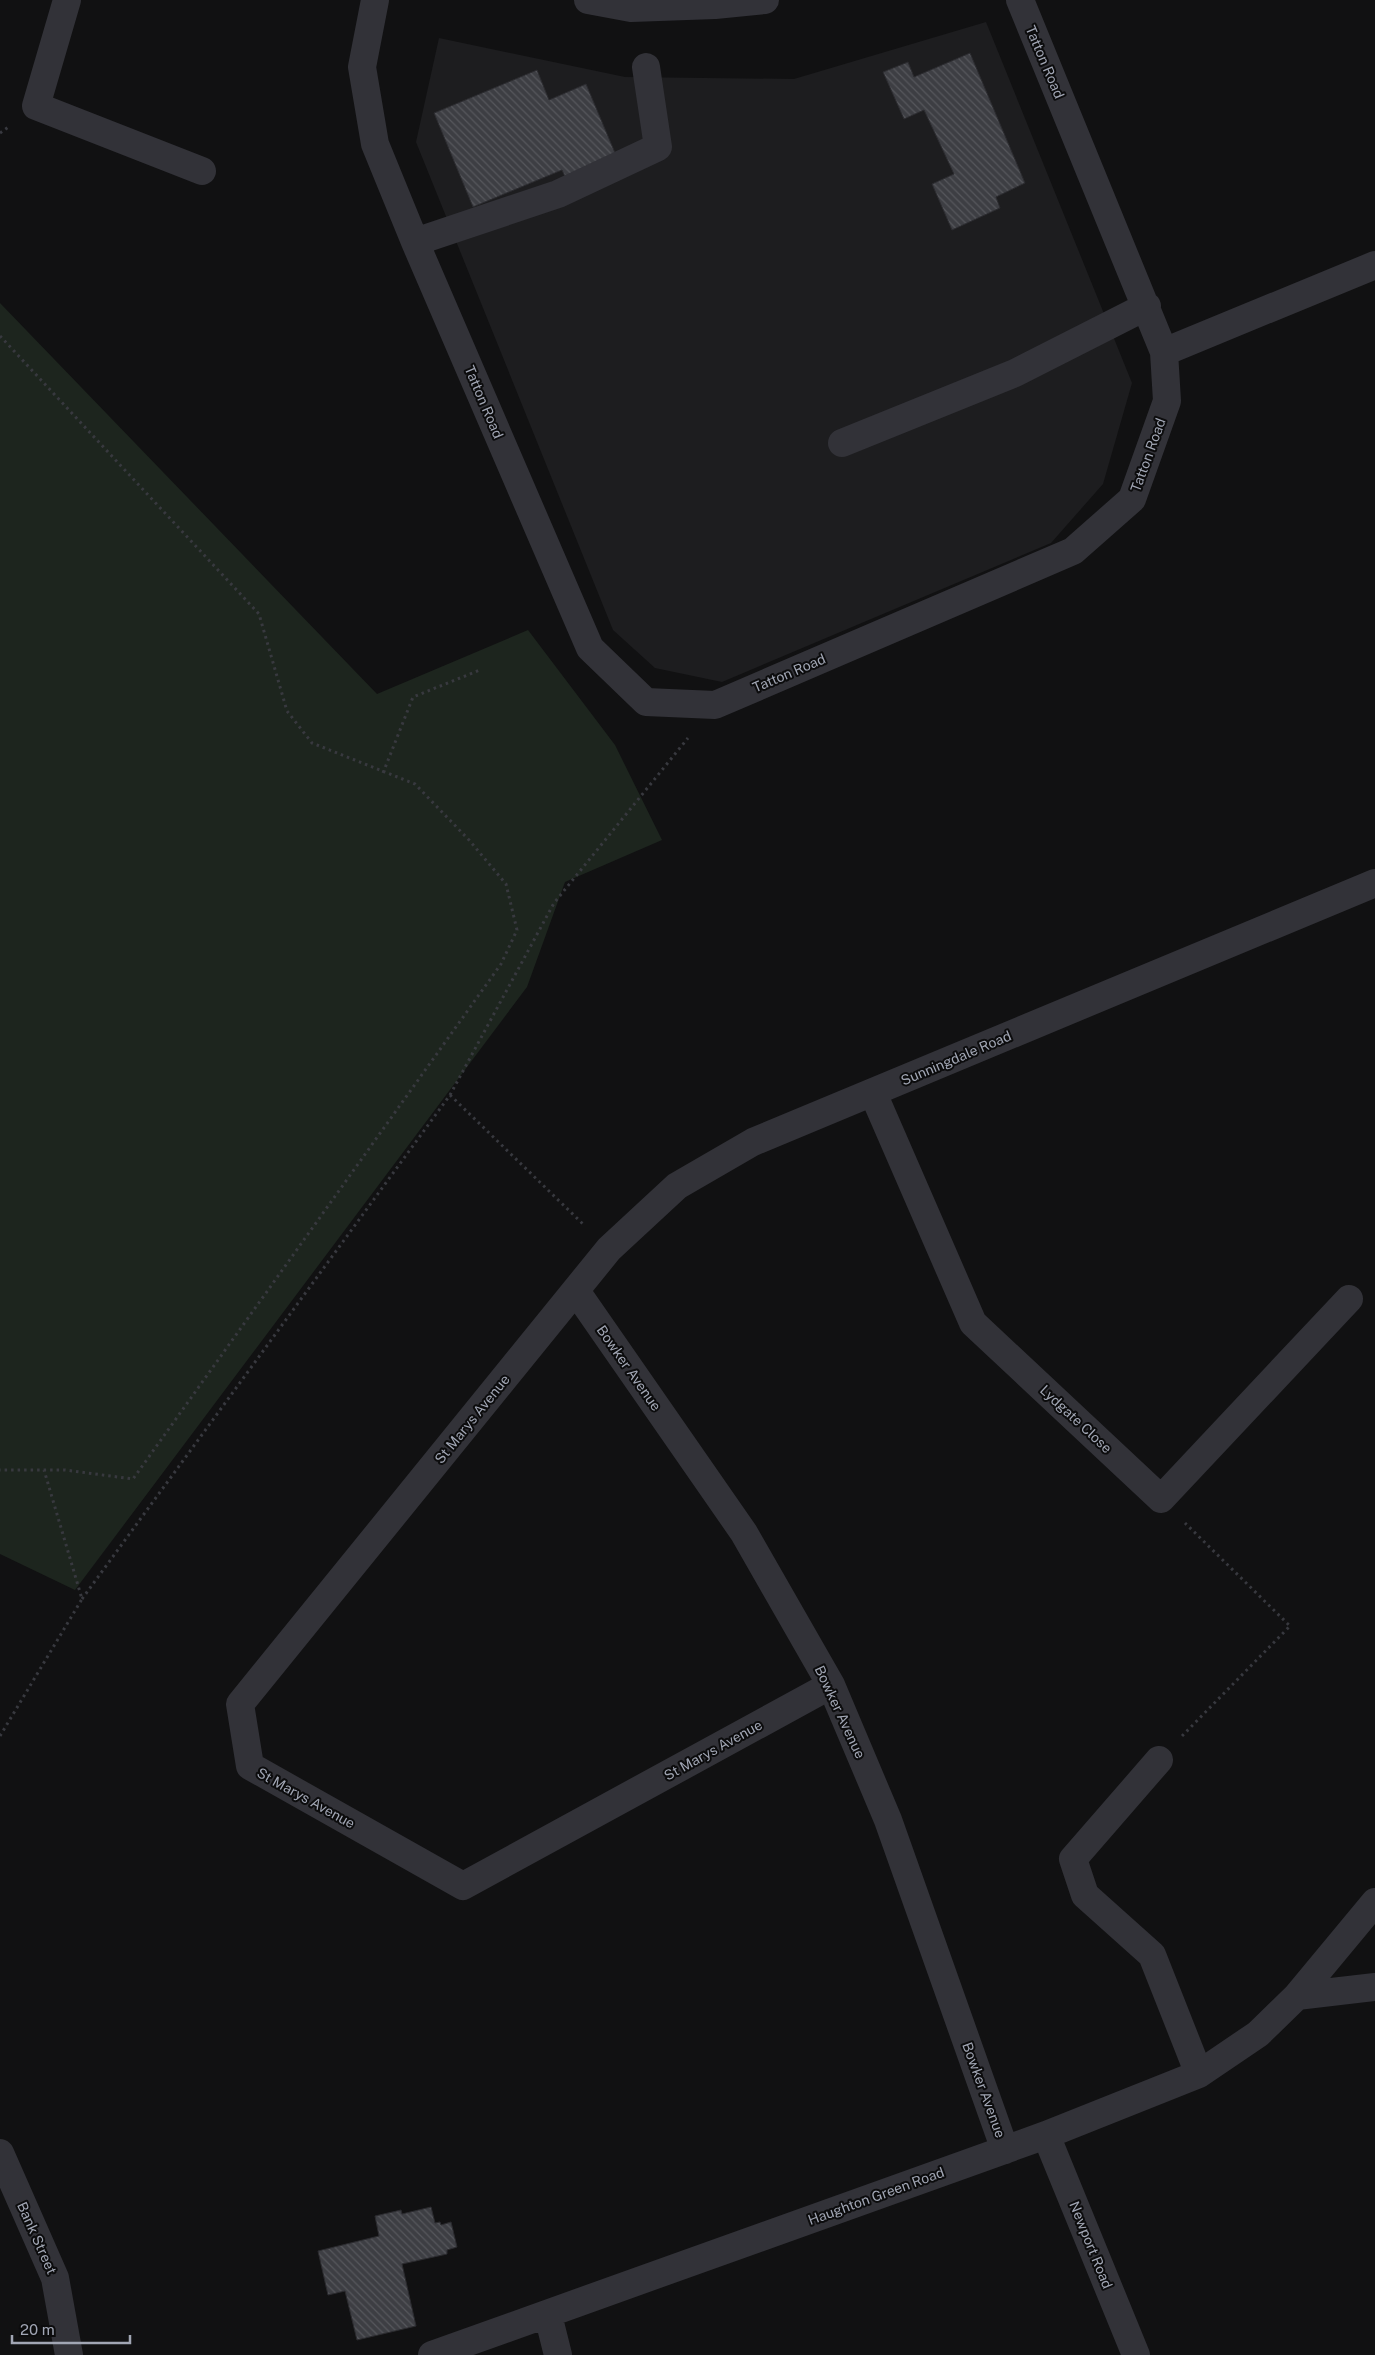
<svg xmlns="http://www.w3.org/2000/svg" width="1375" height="2355" font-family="'Public Sans',sans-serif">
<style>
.built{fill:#1d1d1f}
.green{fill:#1d251e}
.building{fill:url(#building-back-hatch);stroke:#2b2b2f}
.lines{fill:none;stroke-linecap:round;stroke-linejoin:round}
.path{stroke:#38393f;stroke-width:3;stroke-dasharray:2.5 4;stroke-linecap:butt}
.minor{stroke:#323238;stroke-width:28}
.labels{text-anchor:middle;stroke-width:4;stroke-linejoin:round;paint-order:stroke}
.street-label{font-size:14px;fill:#a1a6b4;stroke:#0c0c0d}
</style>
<defs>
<pattern id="building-back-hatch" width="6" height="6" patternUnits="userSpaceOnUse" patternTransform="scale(1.25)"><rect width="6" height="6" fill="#3d3e43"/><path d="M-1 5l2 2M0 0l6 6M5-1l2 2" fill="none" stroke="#56575c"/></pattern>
</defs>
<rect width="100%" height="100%" fill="#111112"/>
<!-- built -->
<path class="built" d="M 986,22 L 1132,383 L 1103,484 L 1051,543 L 722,682 L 655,668 L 613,630 L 416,142 L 439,38 L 625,77 L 794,79 Z"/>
<!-- green -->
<path class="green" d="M 0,303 L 377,694 L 528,630 L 615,745 L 662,840 L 565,882 L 527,987 L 75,1590 L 0,1554 Z"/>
<!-- building -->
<path class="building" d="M 970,53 L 1025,183 L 996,197 L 1000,208 L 952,230 L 932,184 L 954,174 L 924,110 L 904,119 L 883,72 L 908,62 L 914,77 Z
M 537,70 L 549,100 L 586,84 L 618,160 L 567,181 L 562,170 L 473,207 L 434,113 Z
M 431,2207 L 435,2223 L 440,2222 L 441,2225 L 451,2222 L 457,2247 L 447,2250 L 447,2254 L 402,2264 L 416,2326 L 357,2340 L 345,2291 L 328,2295 L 318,2251 L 379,2236 L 375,2216 L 401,2210 L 402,2214 Z"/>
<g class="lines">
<!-- path -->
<path class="path" d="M 0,133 L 10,126
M 0,336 L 259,614 L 287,711 L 312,743 L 415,784 L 469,840 L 506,884 L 517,930 L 501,964 L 133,1479 L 65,1470 L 0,1470
M 383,773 L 413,697 L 480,670
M 450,1095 L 584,1225
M 82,1599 L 450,1095 L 554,903 L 688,738
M 0,1736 L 82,1599 L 44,1470
M 1182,1736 L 1290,1626 L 1185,1523"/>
<!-- minor -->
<path class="minor" d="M 67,0 L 36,106 L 202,171
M 375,0 L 362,67 L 375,144 L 415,242 L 590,648 L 646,702 L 715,705 L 1073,551 L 1132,499 L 1167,401 L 1164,352 L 1020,0
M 588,0 L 631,8 L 715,5 L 765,0
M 415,242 L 558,194 L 658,147 L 646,67
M 1164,352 L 1375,265
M 842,443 L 1015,373 L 1147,306
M 873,1093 L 973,1323 L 1161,1499 L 1349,1299
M 576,1291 L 744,1533 L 831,1685 L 888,1820 L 1005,2150
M 831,1685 L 463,1886 L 250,1766 L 240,1704 L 609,1249 L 677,1186 L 753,1142 L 1375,883
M 1159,1760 L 1073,1859 L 1085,1895 L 1152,1955 L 1199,2074
M 1297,1996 L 1375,1987
M 1046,2135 L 1136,2355
M 0,2153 L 55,2278 L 69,2355
M 548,2315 L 558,2355
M 432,2355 L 1046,2135 L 1199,2074 L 1258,2034 L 1297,1996 L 1375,1902"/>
</g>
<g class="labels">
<!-- street labels -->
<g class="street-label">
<text transform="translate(1045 62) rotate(67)" y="5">Tatton Road</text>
<text transform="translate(484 402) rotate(67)" y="5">Tatton Road</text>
<text transform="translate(1148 455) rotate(-70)" y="5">Tatton Road</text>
<text transform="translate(789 673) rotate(-23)" y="5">Tatton Road</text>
<text transform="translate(956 1058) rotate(-23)" y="5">Sunningdale Road</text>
<text transform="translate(629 1368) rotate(55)" y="5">Bowker Avenue</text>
<text transform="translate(472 1419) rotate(-51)" y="5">St Marys Avenue</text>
<text transform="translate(1076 1419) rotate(43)" y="5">Lydgate Close</text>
<text transform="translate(840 1712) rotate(65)" y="5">Bowker Avenue</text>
<text transform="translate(713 1750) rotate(-29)" y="5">St Marys Avenue</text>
<text transform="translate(306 1798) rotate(29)" y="5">St Marys Avenue</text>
<text transform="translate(984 2090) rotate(70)" y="5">Bowker Avenue</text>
<text transform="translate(876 2196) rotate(-20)" y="5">Haughton Green Road</text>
<text transform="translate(37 2238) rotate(66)" y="5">Bank Street</text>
<text transform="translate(1091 2245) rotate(68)" y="5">Newport Road</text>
</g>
</g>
<!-- scale -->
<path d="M12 2335v8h118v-8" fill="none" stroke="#a1a6b4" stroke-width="2.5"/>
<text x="20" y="2335" font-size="15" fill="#a1a6b4" stroke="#0c0c0d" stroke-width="4" paint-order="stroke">20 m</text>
</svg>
